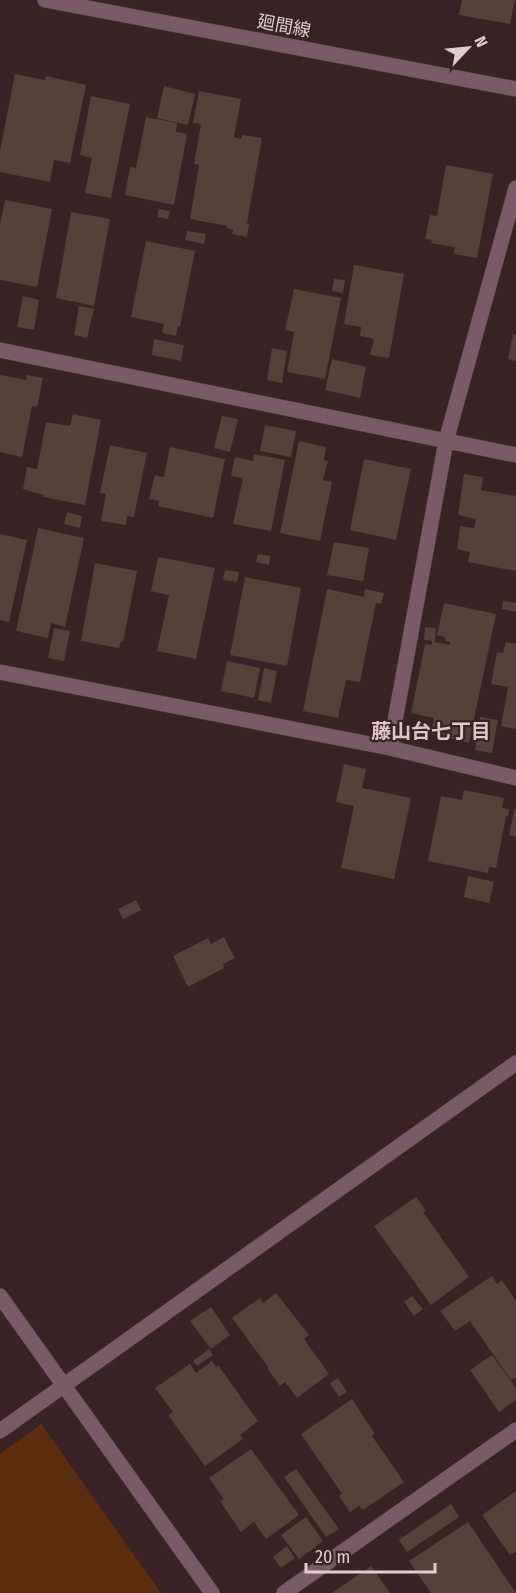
<svg xmlns="http://www.w3.org/2000/svg" width="516" height="1593" font-family="'Fira Sans Condensed','Noto Sans JP',sans-serif">
<style>
.green{fill:#5b2e0d}
.building{fill:#56403a}
.lines{fill:none;stroke-linecap:round;stroke-linejoin:round}
.minor-casing{stroke:#523e3f;stroke-width:16}
.minor{stroke:#7a5a66;stroke-width:15}
.labels{text-anchor:middle;stroke-width:4.5;stroke-linejoin:round;paint-order:stroke}
.street-label{font-size:18px;fill:#ddcecf;stroke:#382224}
.neighbourhood-label{font-size:20px;font-weight:bold;fill:#e2c5c6;stroke:#382224}
</style>
<rect width="100%" height="100%" fill="#382224"/>
<!-- green -->
<path class="green" d="M 41,1424 L 161,1593 L 0,1593 L 0,1454 Z"/>
<!-- building -->
<path class="building" d="M 462,0 L 515,0 L 510,24 L 459,15 Z
M 15,74 L 45,80 L 46,76 L 86,85 L 70,163 L 54,160 L 50,182 L 0,172 L 0,151 Z
M 164,86 L 195,94 L 188,125 L 157,118 Z
M 199,91 L 241,99 L 234,137 L 241,139 L 243,135 L 262,138 L 247,223 L 249,224 L 247,237 L 232,234 L 233,230 L 227,228 L 227,226 L 190,219 L 199,165 L 194,164 L 201,124 L 193,123 Z
M 91,96 L 130,104 L 111,198 L 85,193 L 92,158 L 80,155 Z
M 146,117 L 177,123 L 176,132 L 187,134 L 174,205 L 125,195 L 130,167 L 136,168 Z
M 446,165 L 493,174 L 477,258 L 454,254 L 455,247 L 431,243 L 432,240 L 425,239 L 430,215 L 437,216 Z
M 5,200 L 52,209 L 37,287 L 0,280 L 0,224 Z
M 159,209 L 170,211 L 168,219 L 157,217 Z
M 71,212 L 110,219 L 94,306 L 56,298 Z
M 187,231 L 206,234 L 204,244 L 185,240 Z
M 146,241 L 195,251 L 180,327 L 178,326 L 176,336 L 162,333 L 164,324 L 131,317 Z
M 354,265 L 404,274 L 389,358 L 370,355 L 374,339 L 360,336 L 361,327 L 344,324 Z
M 334,279 L 345,280 L 343,293 L 332,291 Z
M 294,289 L 341,298 L 325,379 L 287,372 L 294,332 L 285,330 Z
M 23,296 L 39,300 L 34,330 L 17,327 Z
M 79,306 L 94,309 L 87,338 L 74,335 Z
M 513,334 L 516,335 L 516,361 L 508,359 Z
M 154,339 L 184,345 L 181,361 L 152,355 Z
M 272,348 L 287,351 L 282,383 L 267,380 Z
M 332,359 L 366,367 L 360,398 L 325,390 Z
M 0,375 L 26,380 L 27,375 L 43,378 L 37,407 L 32,406 L 22,457 L 0,452 Z
M 73,414 L 101,420 L 85,505 L 43,497 L 44,495 L 23,489 L 27,467 L 37,469 L 46,422 L 70,426 Z
M 222,416 L 238,419 L 230,452 L 214,448 Z
M 265,425 L 296,431 L 291,457 L 260,451 Z
M 299,441 L 326,447 L 324,460 L 328,461 L 323,480 L 332,482 L 320,541 L 280,533 Z
M 110,445 L 147,453 L 134,517 L 127,516 L 126,525 L 101,521 L 106,494 L 100,493 Z
M 170,447 L 225,459 L 213,518 L 158,506 L 159,501 L 149,499 L 155,475 L 164,477 Z
M 254,454 L 285,460 L 271,531 L 233,524 L 243,478 L 231,476 L 235,457 L 253,461 Z
M 364,459 L 411,469 L 396,540 L 350,530 Z
M 464,474 L 483,477 L 481,490 L 516,496 L 516,571 L 468,562 L 470,552 L 457,549 L 460,526 L 474,528 L 476,519 L 458,515 Z
M 67,512 L 82,516 L 80,528 L 64,524 Z
M 38,528 L 84,538 L 65,627 L 51,623 L 48,638 L 16,631 Z
M 0,534 L 27,540 L 9,622 L 0,620 Z
M 334,542 L 369,548 L 363,581 L 327,575 Z
M 258,554 L 270,556 L 269,565 L 256,562 Z
M 158,557 L 215,568 L 196,659 L 157,651 L 169,595 L 151,591 Z
M 95,563 L 137,571 L 123,642 L 121,641 L 119,648 L 81,641 Z
M 225,570 L 239,572 L 237,582 L 223,580 Z
M 245,577 L 301,588 L 287,666 L 230,655 Z
M 327,589 L 364,597 L 365,589 L 384,593 L 381,604 L 376,603 L 360,682 L 346,680 L 338,718 L 303,711 Z
M 503,601 L 516,603 L 516,612 L 502,609 Z
M 444,603 L 496,614 L 469,743 L 431,734 L 434,718 L 411,713 L 425,644 L 432,645 L 432,641 L 424,640 L 425,627 L 436,628 L 435,642 L 450,645 L 450,642 L 445,641 L 445,637 L 437,635 Z
M 54,628 L 70,631 L 64,661 L 48,658 Z
M 506,642 L 516,644 L 516,729 L 501,726 L 508,687 L 491,684 L 497,652 L 503,653 Z
M 227,661 L 260,668 L 254,698 L 221,691 Z
M 264,668 L 277,671 L 271,703 L 258,700 Z
M 480,717 L 498,720 L 492,753 L 475,750 Z
M 344,764 L 366,769 L 362,788 L 411,798 L 394,879 L 341,868 L 354,806 L 336,802 Z
M 464,790 L 504,798 L 502,808 L 509,809 L 508,816 L 506,816 L 496,868 L 489,867 L 488,873 L 428,861 L 441,796 L 462,800 Z
M 515,808 L 516,809 L 516,837 L 509,835 Z
M 468,876 L 494,882 L 489,903 L 464,897 Z
M 136,900 L 141,910 L 123,919 L 118,909 Z
M 224,937 L 235,958 L 223,964 L 224,968 L 188,987 L 173,956 L 208,938 L 211,944 Z
M 416,1197 L 426,1211 L 423,1212 L 469,1277 L 431,1305 L 374,1226 Z
M 492,1276 L 497,1284 L 502,1280 L 516,1301 L 516,1377 L 511,1380 L 470,1321 L 455,1331 L 440,1311 Z
M 276,1293 L 309,1335 L 304,1339 L 329,1374 L 297,1398 L 285,1382 L 280,1386 L 267,1368 L 268,1367 L 232,1318 L 260,1298 L 263,1303 Z
M 412,1296 L 423,1309 L 414,1316 L 404,1302 Z
M 211,1307 L 230,1335 L 211,1349 L 190,1321 Z
M 209,1349 L 213,1355 L 197,1366 L 193,1361 Z
M 492,1355 L 516,1388 L 516,1400 L 499,1412 L 470,1370 Z
M 212,1361 L 216,1367 L 218,1365 L 258,1421 L 240,1435 L 243,1439 L 205,1466 L 168,1415 L 173,1412 L 155,1388 L 190,1364 L 196,1373 Z
M 338,1378 L 347,1392 L 339,1397 L 330,1383 Z
M 352,1399 L 375,1434 L 372,1436 L 404,1482 L 363,1510 L 359,1506 L 350,1512 L 339,1496 L 342,1494 L 301,1434 Z
M 251,1449 L 299,1515 L 266,1539 L 254,1522 L 241,1532 L 220,1501 L 224,1499 L 209,1478 Z
M 296,1469 L 339,1529 L 326,1537 L 284,1477 Z
M 516,1491 L 516,1551 L 510,1555 L 482,1515 Z
M 451,1504 L 459,1517 L 407,1552 L 399,1540 Z
M 306,1517 L 323,1541 L 299,1559 L 281,1535 Z
M 468,1522 L 516,1593 L 431,1593 L 409,1561 Z
M 287,1546 L 295,1558 L 281,1568 L 273,1557 Z
M 371,1566 L 390,1593 L 332,1593 Z"/>
<g class="lines">
<!-- minor casing -->
<g class="minor-casing">
<path id="minor" d="M 45,0 L 516,89
M 0,350 L 516,455
M 0,672 L 390,748 L 516,778
M 390,748 L 446,441 L 516,188
M 0,1296 L 212,1593
M 0,1431 L 516,1063
M 284,1593 L 516,1430"/>
</g>
<!-- minor -->
<use href="#minor" class="minor"/>
</g>
<g class="labels">
<!-- street labels -->
<g class="street-label">
<text transform="translate(284 26) rotate(11)" y="6">廻間線</text>
</g>
<!-- neighbourhood labels -->
<g class="neighbourhood-label">
<text x="431" y="738">藤山台七丁目</text>
</g>
</g>
<!-- north arrow -->
<g transform="translate(468 48) rotate(64)" stroke="#382224" stroke-width="4.5" paint-order="stroke">
<path d="M0-4.5L10 22L0 15L-10 22Z" fill="#ddcecf"/>
<text y="-9" font-size="16" font-weight="bold" text-anchor="middle" fill="#ddcecf">N</text>
</g>
<!-- scale -->
<path d="M306 1563v9h129v-9" fill="none" stroke="#ddcecf" stroke-width="3"/>
<text x="315" y="1563" font-size="18" fill="#ddcecf" stroke="#382224" stroke-width="4.5" paint-order="stroke">20 m</text>
</svg>
